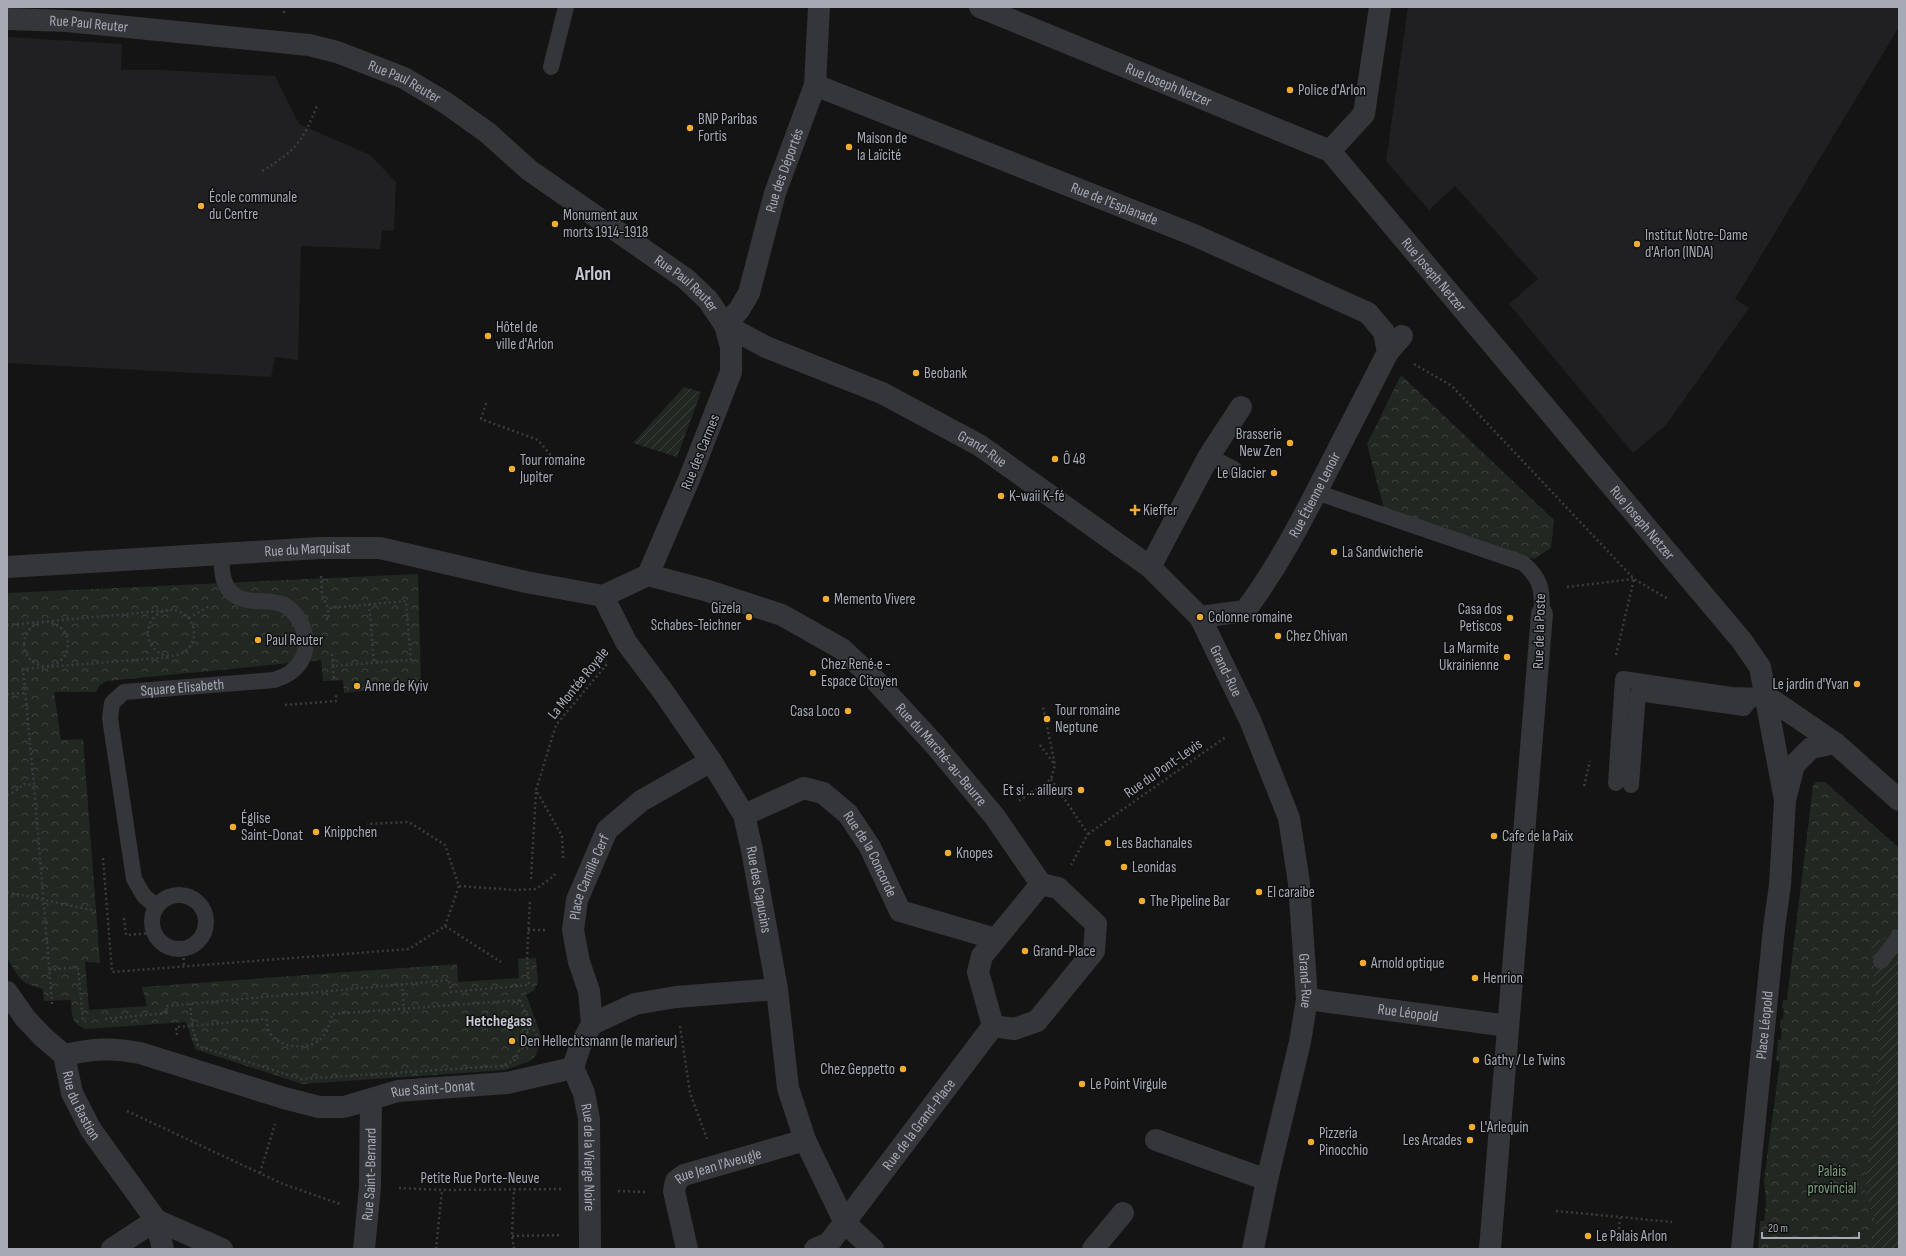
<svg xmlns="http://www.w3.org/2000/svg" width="1906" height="1256" font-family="'Sofia Sans Condensed',sans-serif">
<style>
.built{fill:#202022}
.forest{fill:url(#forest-crowns)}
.garden{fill:url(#garden-furrows)}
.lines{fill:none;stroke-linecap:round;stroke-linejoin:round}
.path{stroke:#3b3c41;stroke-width:2.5;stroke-dasharray:2 3;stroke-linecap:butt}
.lane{stroke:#35363a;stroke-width:16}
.street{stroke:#35363a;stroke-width:22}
.poi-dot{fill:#f0ae31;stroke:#0f0f10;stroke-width:1.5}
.labels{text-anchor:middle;stroke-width:3;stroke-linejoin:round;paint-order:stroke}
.street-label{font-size:15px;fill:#a5aab5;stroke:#0f0f10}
.poi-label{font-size:15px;fill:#a5aab5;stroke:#0f0f10;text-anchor:start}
.park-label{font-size:15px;fill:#7ca07e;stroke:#0f0f10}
.neighbourhood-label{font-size:16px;font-weight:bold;fill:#c6c9d2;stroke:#0f0f10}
.district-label{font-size:19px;font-weight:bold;fill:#c6c9d2;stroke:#0f0f10}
</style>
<defs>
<pattern id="forest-crowns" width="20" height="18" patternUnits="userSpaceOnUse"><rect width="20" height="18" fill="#202821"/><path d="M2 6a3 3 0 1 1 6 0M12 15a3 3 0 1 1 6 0" fill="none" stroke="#3d443f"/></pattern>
<pattern id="garden-furrows" width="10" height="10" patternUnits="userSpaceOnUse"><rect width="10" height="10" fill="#202821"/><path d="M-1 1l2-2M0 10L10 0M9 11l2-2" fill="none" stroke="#3d443f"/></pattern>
</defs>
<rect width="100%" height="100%" fill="#141415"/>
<!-- built -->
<path class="built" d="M 1408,7 L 1899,7 L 1899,27 L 1735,299 L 1749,308 L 1666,425 L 1633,453 L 1509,304 L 1538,279 L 1455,186 L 1429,210 L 1386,161 Z
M 7,37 L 122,44 L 121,70 L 159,70 L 275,76 L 299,124 L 370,155 L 396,182 L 394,231 L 382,230 L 380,249 L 301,246 L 298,360 L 275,357 L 271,377 L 7,363 Z"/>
<!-- forest -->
<path class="forest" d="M 1401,375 L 1554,520 L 1551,548 L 1534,559 L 1384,509 L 1367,444 Z
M 418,574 L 421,684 L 344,693 L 343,680 L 323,681 L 321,660 L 107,681 L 100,685 L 96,692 L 54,692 L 61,740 L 83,739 L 100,963 L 85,962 L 89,1010 L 147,1006 L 142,987 L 457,964 L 458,982 L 519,978 L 518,959 L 536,958 L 538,982 L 534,991 L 526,994 L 542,1038 L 536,1055 L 530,1061 L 505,1070 L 302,1084 L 195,1049 L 186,1022 L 86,1029 C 70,1023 72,1015 71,1000 L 44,1001 L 43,989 C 19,983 18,977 7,957 L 7,593 Z
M 1816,782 L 1825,782 L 1899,848 L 1899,1249 L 1758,1249 L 1760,1221 L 1764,1221 L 1766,1203 L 1764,1180 L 1780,1061 L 1776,1061 L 1778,1040 L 1781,1040 L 1782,1029 L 1780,1028 L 1780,1020 L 1783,1019 L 1784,1009 L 1782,1008 L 1783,1000 L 1787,1000 L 1813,786 Z"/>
<!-- garden -->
<path class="garden" d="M 684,387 L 701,392 L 677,457 L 633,443 Z
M 1899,936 L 1899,1249 L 1871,1249 L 1877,1226 L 1865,1190 L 1880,1052 L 1871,942 Z"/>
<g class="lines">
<!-- path -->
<path class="path" d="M 284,13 L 284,7
M 262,171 C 295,151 302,143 317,106
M 1414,364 L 1452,386 L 1634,579 L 1668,599
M 486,403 L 481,419 L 538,440 L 559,465
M 321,576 L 322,595 L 328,608
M 1567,587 L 1633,579
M 369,604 L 374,663
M148 633a23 23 0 1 1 46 0a23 23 0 1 1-46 0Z
M 189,618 L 209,606
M 326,619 L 329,619 L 328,608 L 406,601 L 411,660 L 333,666 L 332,653
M24 644a22 22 0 1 1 44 0a22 22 0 1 1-44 0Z
M 7,625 L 171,610
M 1616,655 L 1634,579
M 333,666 L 334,681
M 7,694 L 25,693
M 285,705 L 336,701 L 336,694
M 1040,745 L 1055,765
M 1051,779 L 1088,834 L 1071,865
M 1584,786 L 1590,761
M 7,795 L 14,792 L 24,784 L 34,785
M 1019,801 L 1051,779 L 1055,765 L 1043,707
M 1088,834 L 1227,736
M 103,858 L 112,972 L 409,949 L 445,926 L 459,886 L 445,845 L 409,822 L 367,824
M 563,858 L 562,836 L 536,790 L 556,725 L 607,664
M 531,879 L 536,792
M 459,886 L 515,890 L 536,889 L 554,876 L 555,874
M 7,892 L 96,911
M 124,918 L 126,935 L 154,933
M 445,926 L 501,962
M 528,930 L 546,930
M 183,948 L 184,967
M 49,970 L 78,967 L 83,1021 L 86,1021
M 402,984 L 404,1009
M 520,1000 L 531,1025 L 514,1061 L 500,1066 L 301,1079 L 198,1046 L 192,1026 L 266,1019 C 267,1022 267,1027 269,1031 C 276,1047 304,1051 318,1041 C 327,1035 330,1023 332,1014 Z
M 52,1004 L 34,785 L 23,669 L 171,657
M 105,1019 L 167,1013 L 166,1006 L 449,980 L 451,992 L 529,985 L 527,959 L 530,900
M 531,1025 L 537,1036 L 536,1047
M 680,1026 L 690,1093 L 707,1139
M 177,1035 L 176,1027 L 192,1026 L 190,1004
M 127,1111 L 283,1184 L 340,1204
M 260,1173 L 275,1124
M 399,1188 L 442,1190 L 562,1189
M 618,1191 L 645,1192
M 1556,1211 L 1672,1222
M 1619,1229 L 1620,1218
M 512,1236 L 561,1235
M 436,1249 L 442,1190
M 514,1249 L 512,1236 L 514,1188"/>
<!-- lane -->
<g class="lane">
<path d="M 551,67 L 566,7"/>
<path d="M 1209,456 L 1234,469"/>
<path d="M 1316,492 L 1523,563 C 1542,579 1542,590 1542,614"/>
<path d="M 1616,783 L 1623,679 L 1731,695 L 1766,696"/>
<path d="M 1631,785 L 1638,693 L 1744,708 L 1750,700 L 1764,696"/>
<circle cx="179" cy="922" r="27"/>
<path id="s1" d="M 156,906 L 144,896 L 134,879 L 110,718 L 112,703 L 124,692 L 274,680 C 279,678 286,676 291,672 C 313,656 308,625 290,609 C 273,594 245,609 230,591 C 221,581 222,567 221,554"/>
<path d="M 1881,961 L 1897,939 L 1899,939"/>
</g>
<!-- street -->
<g class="street">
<path id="s2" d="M 980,7 L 1330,151 L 1742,641 L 1760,667 L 1785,800"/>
<path id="s3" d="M 7,19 L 67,21 L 309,45 L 337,52 L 404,78 L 446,103 L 488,133 L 529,170 L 686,279 L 708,300 L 725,325 L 731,347 L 731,372 L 690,477 L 648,575"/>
<path id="s4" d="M 815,85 L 1194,235 L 1368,313 L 1384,332 L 1388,352"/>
<path d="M 1330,151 L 1364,114 L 1380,7"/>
<path id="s5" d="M 725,325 L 766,347 L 882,393 L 979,445 L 1150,567 L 1200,617 L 1250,720 L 1289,818 L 1299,883 L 1307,999 L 1300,1042 L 1267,1180 L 1253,1249"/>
<path id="s6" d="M 725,325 L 739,310 L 749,293 L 775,193 L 815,85 L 819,7"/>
<path id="s7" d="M 7,567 L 320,548 L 380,548 L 526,582 L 603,596"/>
<path d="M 1150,567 L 1209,456 L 1241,407"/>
<path id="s8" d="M 648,575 L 705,590 L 782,615 L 842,649 L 877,682 L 935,745 L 995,817 L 1041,884"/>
<path id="s9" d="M 603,596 L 626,642 L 662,690 L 711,761 L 744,815 L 752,850 L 777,989 L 788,1088 L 805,1140 L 845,1223 L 873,1249"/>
<path d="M 603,596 L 648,575"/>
<path id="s10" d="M 1200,617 L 1245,611 C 1277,568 1301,522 1325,475 C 1346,434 1367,393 1388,352 L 1402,336"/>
<path d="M 1766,696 L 1835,743 L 1899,800"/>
<path id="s11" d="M 744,815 L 804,788 L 823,793 L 848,814 L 870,847 L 900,911 L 996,939"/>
<path d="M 1041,884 L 1058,888 L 1096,924 L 1094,951 L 1037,1021 L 1014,1029 L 993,1026 L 978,972 L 982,956 Z"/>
<path id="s12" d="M 7,992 L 25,1018 L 43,1037 L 64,1055 L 72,1093 L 91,1130 L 156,1220 L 163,1249"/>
<path id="s13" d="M 1307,999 L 1508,1026"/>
<path id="s14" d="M 592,1024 L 589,991 L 579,962 L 573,930 L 577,900 L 607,830 L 641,801 L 711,761"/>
<path id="s15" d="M 64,1055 C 93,1049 110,1047 140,1053 L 284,1098 L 319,1107 L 344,1107 L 398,1091 L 507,1083 L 573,1068"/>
<path d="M 573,1068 L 580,1046 L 592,1024 L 635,1004 L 676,997 L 777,989"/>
<path id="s16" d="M 573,1068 L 584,1093 L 589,1119 L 590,1249"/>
<path d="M 1156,1140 L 1267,1180"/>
<path d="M 156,1220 L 222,1249"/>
<path d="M 112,1249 L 156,1220"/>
<path id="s17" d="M 364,1249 L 370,1187 L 371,1100"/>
<path id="s18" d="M 687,1249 L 674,1191 L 676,1181 L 684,1175 L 805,1140"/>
<path id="s19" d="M 815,1249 L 829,1243 L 993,1026"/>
<path d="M 1093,1249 L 1123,1213"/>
<path d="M 1490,1249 L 1542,614"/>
<path id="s20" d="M 1742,1249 L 1774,928 L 1780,885 L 1785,800 L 1794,765 L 1811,748 L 1835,743"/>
</g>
</g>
<!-- markers -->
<g class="poi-dot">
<circle cx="1290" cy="90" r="4"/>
<circle cx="690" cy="128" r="4"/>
<circle cx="849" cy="147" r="4"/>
<circle cx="201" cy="206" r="4"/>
<circle cx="555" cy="224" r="4"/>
<circle cx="1637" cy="244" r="4"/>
<circle cx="488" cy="336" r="4"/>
<circle cx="916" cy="373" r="4"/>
<circle cx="1290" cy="443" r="4"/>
<circle cx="1055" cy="459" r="4"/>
<circle cx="512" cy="469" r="4"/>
<circle cx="1274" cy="473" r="4"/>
<circle cx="1001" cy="496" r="4"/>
<path d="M1133 504h4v4h4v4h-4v4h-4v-4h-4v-4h4z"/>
<circle cx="1334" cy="552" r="4"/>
<circle cx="826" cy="599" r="4"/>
<circle cx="749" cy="617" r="4"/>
<circle cx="1200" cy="617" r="4"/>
<circle cx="1510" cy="618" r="4"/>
<circle cx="1278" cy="636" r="4"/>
<circle cx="258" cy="640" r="4"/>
<circle cx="1507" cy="657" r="4"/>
<circle cx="813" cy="673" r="4"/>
<circle cx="1857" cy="684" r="4"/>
<circle cx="357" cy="686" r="4"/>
<circle cx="848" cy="711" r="4"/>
<circle cx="1047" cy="719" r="4"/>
<circle cx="1081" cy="790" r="4"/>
<circle cx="233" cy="827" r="4"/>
<circle cx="316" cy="832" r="4"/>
<circle cx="1494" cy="836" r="4"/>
<circle cx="1108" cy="843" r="4"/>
<circle cx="948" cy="853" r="4"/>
<circle cx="1124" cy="867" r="4"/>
<circle cx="1259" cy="892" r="4"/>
<circle cx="1142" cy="901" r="4"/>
<circle cx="1025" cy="951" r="4"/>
<circle cx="1363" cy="963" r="4"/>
<circle cx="1475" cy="978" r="4"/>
<circle cx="512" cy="1041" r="4"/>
<circle cx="1476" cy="1060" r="4"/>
<circle cx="903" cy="1069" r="4"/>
<circle cx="1082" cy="1084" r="4"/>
<circle cx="1472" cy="1127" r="4"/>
<circle cx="1470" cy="1140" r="4"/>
<circle cx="1311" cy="1142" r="4"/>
<circle cx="1588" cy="1236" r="4"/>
</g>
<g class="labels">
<!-- street labels -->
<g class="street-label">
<text dy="5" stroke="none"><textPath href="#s3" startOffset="82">Rue Paul Reuter</textPath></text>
<text dy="5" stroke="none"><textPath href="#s3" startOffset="406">Rue Paul Reuter</textPath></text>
<text dy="5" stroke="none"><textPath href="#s2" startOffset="204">Rue Joseph Netzer</textPath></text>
<text dy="5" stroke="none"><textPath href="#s6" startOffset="168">Rue des Déportés</textPath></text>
<text dy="5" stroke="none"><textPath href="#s4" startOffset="322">Rue de l'Esplanade</textPath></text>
<text dy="5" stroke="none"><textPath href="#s2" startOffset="540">Rue Joseph Netzer</textPath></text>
<text dy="5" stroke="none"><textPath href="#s3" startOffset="754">Rue Paul Reuter</textPath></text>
<text dy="5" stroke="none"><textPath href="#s5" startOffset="286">Grand-Rue</textPath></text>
<text transform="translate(700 452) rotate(-68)" y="5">Rue des Carmes</text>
<text dy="5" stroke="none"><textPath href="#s10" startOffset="181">Rue Étienne Lenoir</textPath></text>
<text dy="5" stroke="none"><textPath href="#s2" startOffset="864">Rue Joseph Netzer</textPath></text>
<text dy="5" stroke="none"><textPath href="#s7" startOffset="301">Rue du Marquisat</textPath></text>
<text transform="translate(1539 631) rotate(-88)" y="5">Rue de la Poste</text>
<text dy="5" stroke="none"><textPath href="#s5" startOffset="622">Grand-Rue</textPath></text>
<text transform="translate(578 683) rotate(-51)" y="5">La Montée Royale</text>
<text dy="5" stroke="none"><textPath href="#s1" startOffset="288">Square Elisabeth</textPath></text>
<text dy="5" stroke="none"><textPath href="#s8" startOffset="354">Rue du Marché-au-Beurre</textPath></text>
<text transform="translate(1163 768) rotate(-35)" y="5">Rue du Pont-Levis</text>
<text dy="5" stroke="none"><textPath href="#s11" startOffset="164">Rue de la Concorde</textPath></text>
<text dy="5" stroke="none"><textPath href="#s14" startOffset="152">Place Camille Cerf</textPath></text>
<text dy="5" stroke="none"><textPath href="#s9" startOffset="337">Rue des Capucins</textPath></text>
<text dy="5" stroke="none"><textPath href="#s5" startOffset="946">Grand-Rue</textPath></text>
<text dy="5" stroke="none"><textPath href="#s13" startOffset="102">Rue Léopold</textPath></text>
<text dy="5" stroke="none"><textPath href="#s20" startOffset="225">Place Léopold</textPath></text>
<text dy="5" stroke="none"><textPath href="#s15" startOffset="380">Rue Saint-Donat</textPath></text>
<text dy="5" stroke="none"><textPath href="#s12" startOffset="139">Rue du Bastion</textPath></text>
<text dy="5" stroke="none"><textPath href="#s19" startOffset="164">Rue de la Grand-Place</textPath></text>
<text dy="5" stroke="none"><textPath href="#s16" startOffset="92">Rue de la Vierge Noire</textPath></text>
<text dy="5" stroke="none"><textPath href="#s18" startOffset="115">Rue Jean l'Aveugle</textPath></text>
<text dy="5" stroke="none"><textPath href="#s17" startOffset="75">Rue Saint-Bernard</textPath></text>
<text x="480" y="1183">Petite Rue Porte-Neuve</text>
</g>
<!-- poi labels -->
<g class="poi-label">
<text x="1298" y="95">Police d'Arlon</text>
<text x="698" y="124">BNP Paribas<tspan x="698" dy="17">Fortis</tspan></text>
<text x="857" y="143">Maison de<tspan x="857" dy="17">la Laïcité</tspan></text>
<text x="209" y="202">École communale<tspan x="209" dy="17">du Centre</tspan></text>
<text x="563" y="220">Monument aux<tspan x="563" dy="17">morts 1914-1918</tspan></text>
<text x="1645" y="240">Institut Notre-Dame<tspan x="1645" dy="17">d'Arlon (INDA)</tspan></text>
<text x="496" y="332">Hôtel de<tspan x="496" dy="17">ville d'Arlon</tspan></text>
<text x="924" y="378">Beobank</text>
<text x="1282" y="439" text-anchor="end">Brasserie<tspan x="1282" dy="17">New Zen</tspan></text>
<text x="1063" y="464">Ô 48</text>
<text x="520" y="465">Tour romaine<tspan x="520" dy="17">Jupiter</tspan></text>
<text x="1266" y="478" text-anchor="end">Le Glacier</text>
<text x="1009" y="501">K-waii K-fé</text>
<text x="1143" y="515">Kieffer</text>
<text x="1342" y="557">La Sandwicherie</text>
<text x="834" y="604">Memento Vivere</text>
<text x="741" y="613" text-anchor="end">Gizela<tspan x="741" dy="17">Schabes-Teichner</tspan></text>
<text x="1502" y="614" text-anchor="end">Casa dos<tspan x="1502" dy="17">Petiscos</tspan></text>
<text x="1208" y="622">Colonne romaine</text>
<text x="1286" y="641">Chez Chivan</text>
<text x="266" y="645">Paul Reuter</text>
<text x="1499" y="653" text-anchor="end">La Marmite<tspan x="1499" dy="17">Ukrainienne</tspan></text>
<text x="821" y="669">Chez René·e -<tspan x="821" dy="17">Espace Citoyen</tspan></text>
<text x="1849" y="689" text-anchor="end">Le jardin d'Yvan</text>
<text x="365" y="691">Anne de Kyiv</text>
<text x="1055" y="715">Tour romaine<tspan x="1055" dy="17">Neptune</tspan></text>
<text x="840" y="716" text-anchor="end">Casa Loco</text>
<text x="1073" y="795" text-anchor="end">Et si … ailleurs</text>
<text x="241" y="823">Église<tspan x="241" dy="17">Saint-Donat</tspan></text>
<text x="324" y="837">Knippchen</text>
<text x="1502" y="841">Cafe de la Paix</text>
<text x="1116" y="848">Les Bachanales</text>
<text x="956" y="858">Knopes</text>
<text x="1132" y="872">Leonidas</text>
<text x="1267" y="897">El caraibe</text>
<text x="1150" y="906">The Pipeline Bar</text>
<text x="1033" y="956">Grand-Place</text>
<text x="1371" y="968">Arnold optique</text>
<text x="1483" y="983">Henrion</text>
<text x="520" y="1046">Den Hellechtsmann (le marieur)</text>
<text x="1484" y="1065">Gathy / Le Twins</text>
<text x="895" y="1074" text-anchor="end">Chez Geppetto</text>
<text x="1090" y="1089">Le Point Virgule</text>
<text x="1480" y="1132">L'Arlequin</text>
<text x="1319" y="1138">Pizzeria<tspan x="1319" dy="17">Pinocchio</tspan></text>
<text x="1462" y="1145" text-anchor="end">Les Arcades</text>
<text x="1596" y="1241">Le Palais Arlon</text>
</g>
<!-- park labels -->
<g class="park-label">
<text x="1832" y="1176">Palais<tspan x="1832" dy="17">provincial</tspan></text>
</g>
<!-- neighbourhood labels -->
<g class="neighbourhood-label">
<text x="499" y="1026">Hetchegass</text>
</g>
<!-- district labels -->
<g class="district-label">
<text x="593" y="280">Arlon</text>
</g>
</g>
<!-- border -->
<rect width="1906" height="1256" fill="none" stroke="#a5aab5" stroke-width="16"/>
<!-- scale -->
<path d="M1762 1232v6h97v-6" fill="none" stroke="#a5aab5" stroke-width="2"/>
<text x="1768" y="1232" font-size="12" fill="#a5aab5" stroke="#0f0f10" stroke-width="3" paint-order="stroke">20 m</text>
</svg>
